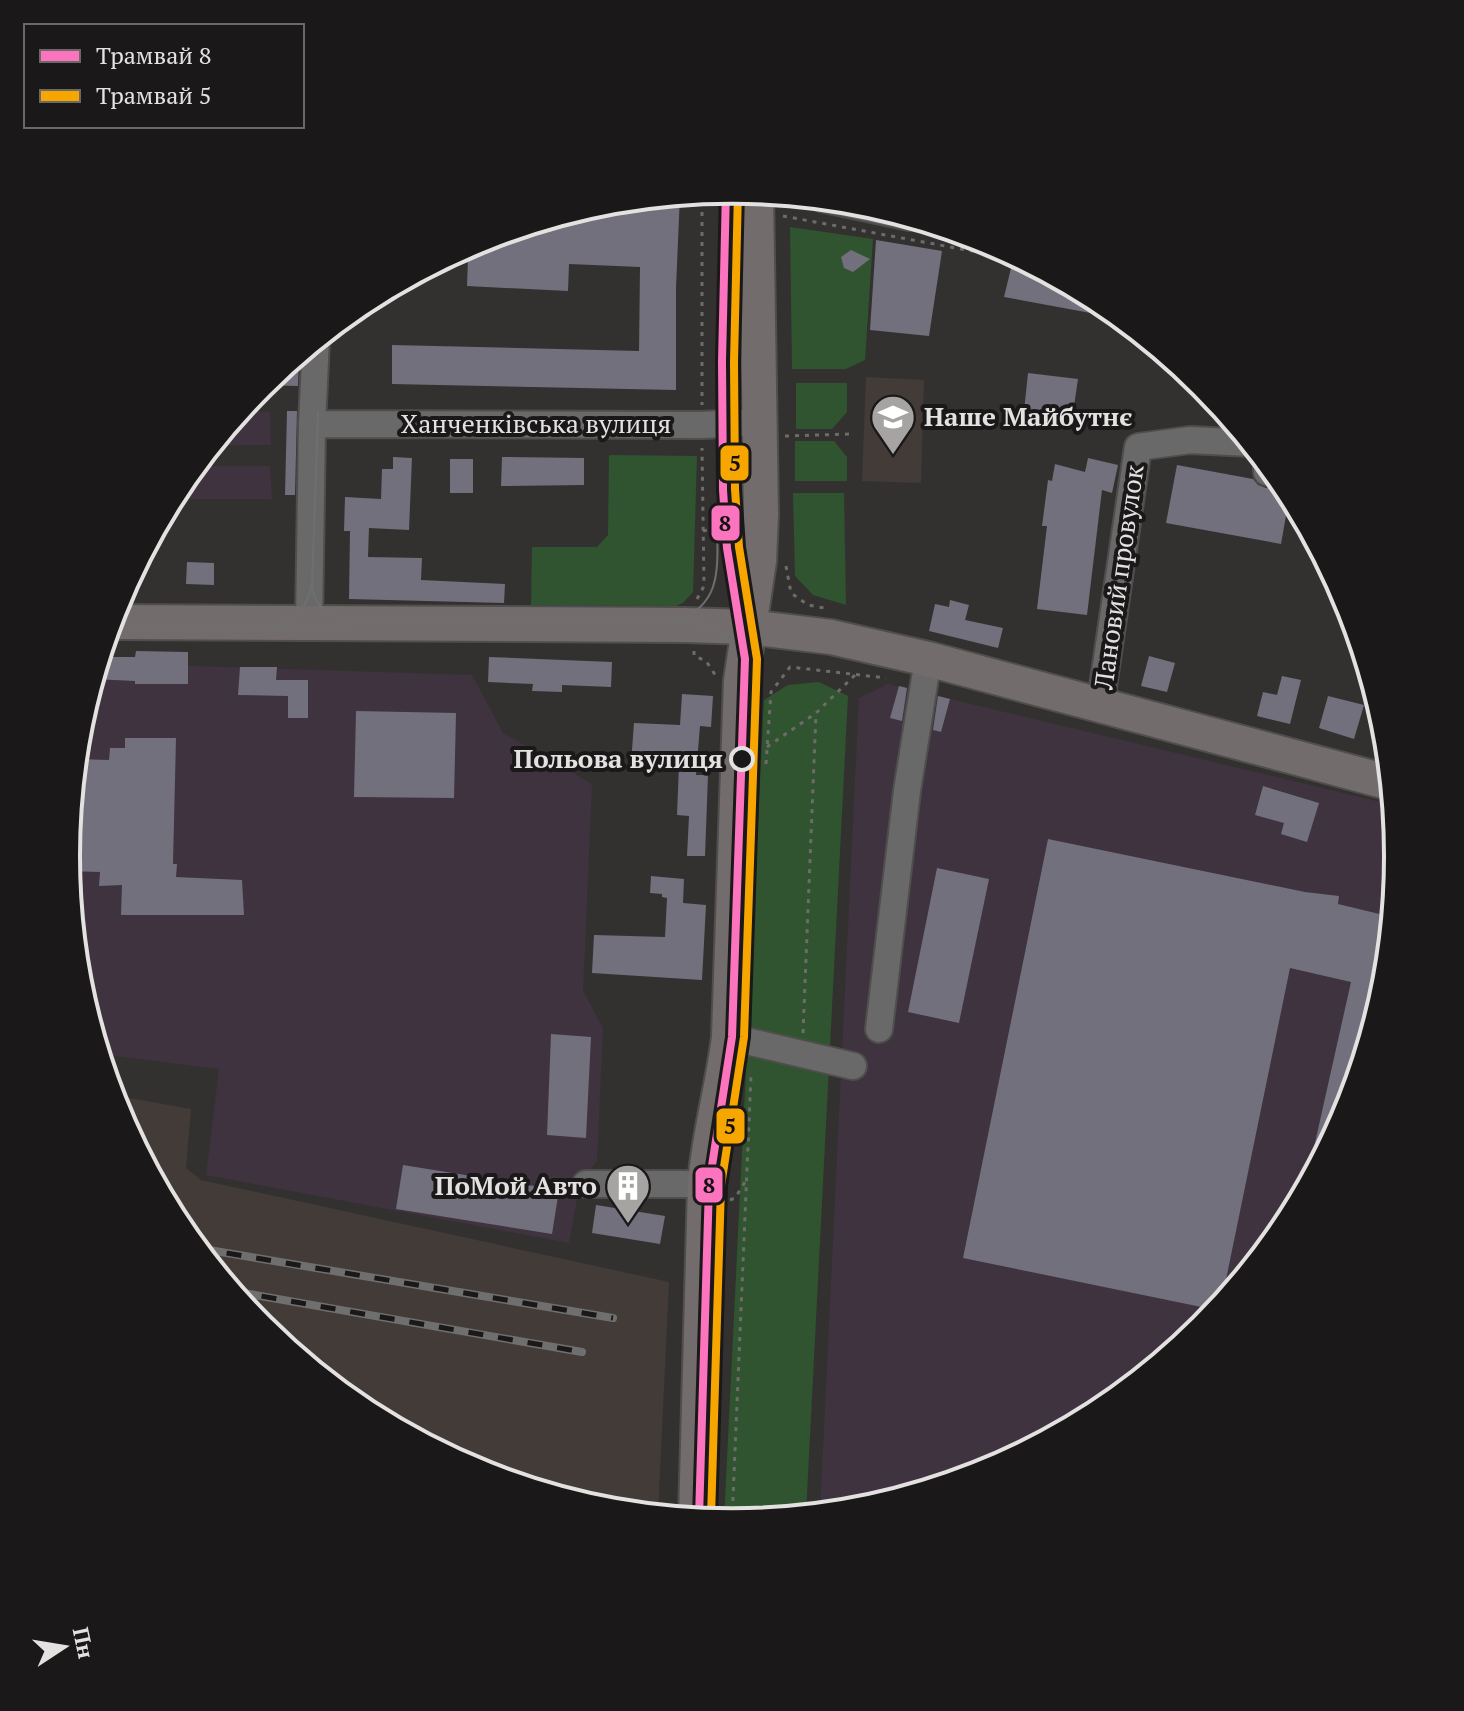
<svg xmlns="http://www.w3.org/2000/svg" width="1464" height="1711" font-family="'PT Serif',serif">
<style>
.built{fill:#433b38}
.industrial{fill:#3f333f}
.green{fill:#30542f}
.building{fill:#71707c}
.lines{fill:none;stroke-linecap:round;stroke-linejoin:round}
.minor-casing{stroke:#4f4e4d;stroke-width:30}
.major-casing{stroke:#4f4e4d;stroke-width:38}
.path{stroke:#6d6c6b;stroke-width:3;stroke-dasharray:4 6;stroke-linecap:butt}
.minor{stroke:#6a6969;stroke-width:26}
.major{stroke:#736c6d;stroke-width:34}
.tram{stroke:#706f6f;stroke-width:2}
.rail-casing{stroke:#706f6f;stroke-width:8}
.rail{stroke:#1a1818;stroke-width:5;stroke-dasharray:15;stroke-linecap:butt}
.tram-1-casing{stroke:#1a1818;stroke-width:14}
.tram-2-casing{stroke:#1a1818;stroke-width:14}
.tram-1{stroke:#fc73be;stroke-width:8}
.tram-2{stroke:#f7a600;stroke-width:8}
.stop-dot{fill:#1a1818;stroke:#e3e2e1;stroke-width:4}
.labels{text-anchor:middle;stroke-width:8;stroke-linejoin:round;paint-order:stroke}
.poi-label{font-size:26px;font-weight:bold;fill:#e3e2e1;stroke:#1a1818;text-anchor:start}
.street-label{font-size:26px;fill:#e3e2e1;stroke:#1a1818}
.stop-label{font-size:26px;font-weight:bold;fill:#e3e2e1;stroke:#1a1818;text-anchor:end}
.rim{fill:none;stroke:#e3e2e1;stroke-width:4}
.line-badge{stroke:#1a1818;stroke-width:3}
.pale-badge-label{font-size:22px;text-anchor:middle;font-weight:bold;fill:#111}
</style>
<rect width="100%" height="100%" fill="#323130"/>
<!-- built -->
<path class="built" d="M 866,377 L 924,380 L 921,483 L 862,481 Z
M 112,1095 L 191,1109 L 186,1168 L 201,1180 L 669,1282 L 658,1514 L 602,1509 L 477,1471 L 362,1409 L 261,1326 L 178,1225 L 117,1110 Z"/>
<!-- industrial -->
<path class="industrial" d="M 239,411 L 270,412 L 271,445 L 212,445 Z
M 195,466 L 270,466 L 272,499 L 171,499 Z
M 98,663 L 472,675 L 503,733 L 592,784 L 583,991 L 603,1028 L 597,1161 L 580,1182 L 569,1243 L 206,1175 L 219,1069 L 100,1054 L 79,985 L 66,855 L 79,725 Z
M 888,684 L 1393,805 L 1398,856 L 1385,986 L 1347,1111 L 1285,1226 L 1203,1327 L 1102,1410 L 986,1471 L 861,1509 L 820,1513 L 859,698 Z"/>
<!-- green -->
<path class="green" d="M 790,227 L 873,239 L 865,360 L 846,369 L 792,369 Z
M 796,383 L 847,383 L 847,412 L 832,429 L 796,429 Z
M 795,441 L 834,441 L 847,457 L 847,481 L 795,481 Z
M 609,455 L 697,456 L 693,592 L 683,603 L 676,606 L 531,605 L 532,547 L 597,547 L 608,535 Z
M 793,493 L 844,493 L 846,605 L 813,595 L 795,576 Z
M 819,682 L 848,696 L 806,1514 L 724,1521 L 764,700 L 788,685 Z"/>
<!-- building -->
<path class="building" d="M 680,195 L 676,288 L 676,390 L 392,384 L 392,345 L 639,351 L 640,267 L 569,264 L 568,291 L 467,286 L 468,258 L 447,256 L 478,240 L 603,202 Z
M 876,240 L 942,251 L 929,336 L 870,330 Z
M 851,250 L 870,259 L 853,272 L 844,268 L 841,257 Z
M 1013,260 L 1029,263 L 1102,302 L 1123,319 L 1004,297 Z
M 299,353 L 298,386 L 261,385 L 261,384 Z
M 1028,373 L 1078,379 L 1072,420 L 1024,411 Z
M 287,411 L 297,411 L 295,495 L 285,495 Z
M 393,457 L 412,458 L 409,530 L 369,528 L 368,557 L 422,558 L 421,580 L 505,584 L 504,603 L 349,599 L 350,531 L 344,531 L 345,497 L 381,499 L 382,469 L 393,469 Z
M 502,457 L 584,458 L 584,485 L 501,486 Z
M 1088,458 L 1118,465 L 1112,493 L 1102,490 L 1087,615 L 1037,609 L 1047,526 L 1042,526 L 1048,480 L 1052,481 L 1055,464 L 1085,472 Z
M 450,459 L 473,459 L 473,493 L 450,493 Z
M 1177,465 L 1253,479 L 1258,485 L 1266,488 L 1277,484 L 1285,485 L 1290,493 L 1281,544 L 1166,523 Z
M 187,562 L 214,563 L 214,585 L 186,584 Z
M 950,600 L 969,605 L 965,620 L 1003,628 L 998,648 L 929,631 L 935,604 L 949,607 Z
M 136,651 L 188,652 L 188,684 L 135,684 L 135,681 L 93,679 L 100,657 L 135,657 Z
M 1149,656 L 1175,663 L 1167,692 L 1141,686 Z
M 489,657 L 612,662 L 611,687 L 562,685 L 562,692 L 532,691 L 533,684 L 488,682 Z
M 240,667 L 277,667 L 276,680 L 308,680 L 308,718 L 288,718 L 288,696 L 238,695 Z
M 1282,676 L 1301,680 L 1290,724 L 1257,716 L 1263,692 L 1277,695 Z
M 899,686 L 907,688 L 902,721 L 890,718 Z
M 682,694 L 713,696 L 711,727 L 700,726 L 696,775 L 708,775 L 705,856 L 687,856 L 689,816 L 677,815 L 679,765 L 631,763 L 634,723 L 680,725 Z
M 938,696 L 950,699 L 941,732 L 933,730 Z
M 1328,696 L 1364,705 L 1354,739 L 1319,728 Z
M 356,711 L 456,713 L 454,798 L 354,797 Z
M 125,738 L 176,738 L 173,864 L 177,864 L 176,877 L 242,880 L 244,915 L 121,915 L 122,885 L 99,886 L 100,872 L 68,871 L 66,855 L 76,759 L 109,760 L 110,748 L 125,748 Z
M 1263,786 L 1319,803 L 1307,842 L 1281,834 L 1284,823 L 1255,815 Z
M 1048,839 L 1305,892 L 1339,896 L 1338,904 L 1392,917 L 1385,986 L 1347,1111 L 1312,1175 L 1308,1174 L 1351,982 L 1290,968 L 1221,1304 L 1216,1310 L 963,1258 Z
M 937,868 L 989,879 L 959,1023 L 908,1012 Z
M 651,876 L 684,879 L 683,903 L 706,905 L 702,980 L 592,973 L 594,935 L 665,937 L 667,898 L 662,897 L 662,894 L 650,893 Z
M 551,1034 L 591,1037 L 586,1138 L 547,1135 Z
M 403,1165 L 559,1190 L 552,1234 L 396,1209 Z
M 596,1205 L 665,1216 L 660,1244 L 592,1233 Z"/>
<g class="lines">
<!-- minor casing -->
<g class="minor-casing">
<path id="minor" d="M 821,198 L 910,217
M 312,424 L 702,425 L 760,422
M 1267,462 L 1267,472
M 309,624 L 312,424 L 316,339
M 1100,707 L 1138,447 L 1190,440 L 1251,443
M 879,1029 L 907,791 L 928,659
M 729,1037 L 853,1066
M 586,1184 L 705,1184"/>
</g>
<!-- major casing -->
<g class="major-casing">
<path id="major" d="M 110,622 L 684,625 L 748,627 L 831,637 L 928,659 L 1391,783
M 696,1518 L 705,1184 C 709,1134 723,1087 729,1037 L 741,681 L 759,561 L 761,514 L 756,192"/>
</g>
<!-- path -->
<path class="path" d="M 702,192 L 702,405
M 783,216 L 1026,261
M 785,436 L 851,434
M 703,531 L 733,524
M 786,566 L 791,593 L 808,605 L 824,608
M 697,599 L 704,586 L 702,448
M 694,651 L 694,656 L 706,661 L 716,676
M 767,747 L 816,713 L 856,674
M 766,764 L 771,692 L 790,667 L 886,678
M 803,1033 L 816,713
M 730,1200 L 735,1198 L 747,1179
M 732,1521 L 751,1075"/>
<!-- minor -->
<use href="#minor" class="minor"/>
<!-- major -->
<use href="#major" class="major"/>
<!-- tram -->
<path class="tram" d="M 318,412 L 312,584 C 314,606 327,617 348,620 L 695,623 C 726,629 743,653 744,683
M 677,620 C 718,607 719,572 717,535
M 109,627 L 350,628
M 275,627 C 297,620 308,605 312,584"/>
<!-- rail casing -->
<g class="rail-casing">
<path id="rail" d="M 197,1248 L 613,1318
M 232,1291 L 582,1352
M 466,1465 L 535,1481"/>
</g>
<!-- rail -->
<use href="#rail" class="rail"/>
<!-- tram-1 casing -->
<g class="tram-1-casing">
<path id="tram-1" d="M 699,1518 L 709,1185 L 732,1037 L 745,659 L 727,548 L 723,490 L 722,361 L 726,190"/>
</g>
<!-- tram-2 casing -->
<g class="tram-2-casing">
<path id="tram-2" d="M 711,1518 L 721,1186 L 744,1037 L 757,659 L 739,547 L 735,489 L 734,362 L 738,190"/>
</g>
<!-- tram-1 -->
<use href="#tram-1" class="tram-1"/>
<!-- tram-2 -->
<use href="#tram-2" class="tram-2"/>
</g>
<!-- icons -->
<defs>
<g id="school-pin" transform="scale(2.3)"><path d="M0 17L-7.5 6A9.5 9.5 0 1 1 7.5 6Z" fill="#a5a4a3" stroke="#1a1818"/><path d="M0-5L7-2L0 1L-7-2ZM-4 1L0 2.5L4 1V4Q0 6-4 4Z" fill="#fff"/></g>
<g id="building-pin" transform="scale(2.3)"><path d="M0 17L-7.5 6A9.5 9.5 0 1 1 7.5 6Z" fill="#a5a4a3" stroke="#1a1818"/><path d="M-4-6H4V6H1V3H-1V6H-4ZM-2.5-4.3h1.7v1.8h-1.7ZM.8-4.3h1.7v1.8H.8ZM-2.5-1h1.7V.8h-1.7ZM.8-1h1.7V.8H.8Z" fill="#fff"/></g>
</defs>
<g fill-rule="evenodd">
<use href="#school-pin" x="893" y="417"/>
<use href="#building-pin" x="628" y="1186"/>
</g>
<!-- markers -->
<circle class="stop-dot" cx="742" cy="759" r="11"/>
<g class="labels">
<!-- poi labels -->
<g class="poi-label">
<text x="924" y="426">Наше Майбутнє</text>
<text x="597" y="1195" text-anchor="end">ПоМой Авто</text>
</g>
<!-- street labels -->
<g class="street-label">
<text x="536" y="433">Ханченківська вулиця</text>
<text transform="translate(1119 577) rotate(-82)" y="9">Лановий провулок</text>
</g>
<!-- stop labels -->
<g class="stop-label">
<text x="723" y="768">Польова вулиця</text>
</g>
</g>
<!-- crop -->
<path d="M0 0H1464V1711H0ZM80 856a652 652 0 1 1 1304 0a652 652 0 1 1-1304 0Z" fill="#1a1818" fill-rule="evenodd"/>
<path class="rim" d="M80 856a652 652 0 1 1 1304 0a652 652 0 1 1-1304 0Z"/>
<g class="line-badge">
<rect x="719" y="444" width="31" height="38" rx="8" fill="#f7a600"/>
<rect x="710" y="504" width="31" height="38" rx="8" fill="#fc73be"/>
<rect x="715" y="1107" width="31" height="38" rx="8" fill="#f7a600"/>
<rect x="694" y="1166" width="30" height="38" rx="8" fill="#fc73be"/>
</g>
<g class="pale-badge-label">
<text x="735" y="471">5</text>
<text x="725" y="531">8</text>
<text x="730" y="1134">5</text>
<text x="709" y="1193">8</text>
</g>
<!-- legend -->
<rect x="24" y="24" width="280" height="104" fill="#1a1818" stroke="#6a6968" stroke-width="2"/>
<rect x="40" y="50" width="40" height="12" fill="#fc73be" stroke="#6a6968" stroke-width="2"/>
<text x="96" y="64" font-size="24" fill="#e3e2e1">Трамвай 8</text>
<rect x="40" y="90" width="40" height="12" fill="#f7a600" stroke="#6a6968" stroke-width="2"/>
<text x="96" y="104" font-size="24" fill="#e3e2e1">Трамвай 5</text>
<!-- north arrow -->
<g transform="translate(64 1647) rotate(78)" stroke="#1a1818" stroke-width="6" paint-order="stroke">
<path d="M0-6L14 30L0 20L-14 30Z" fill="#e3e2e1"/>
<text y="-12" font-size="22" font-weight="bold" text-anchor="middle" fill="#e3e2e1">Пн</text>
</g>
</svg>
